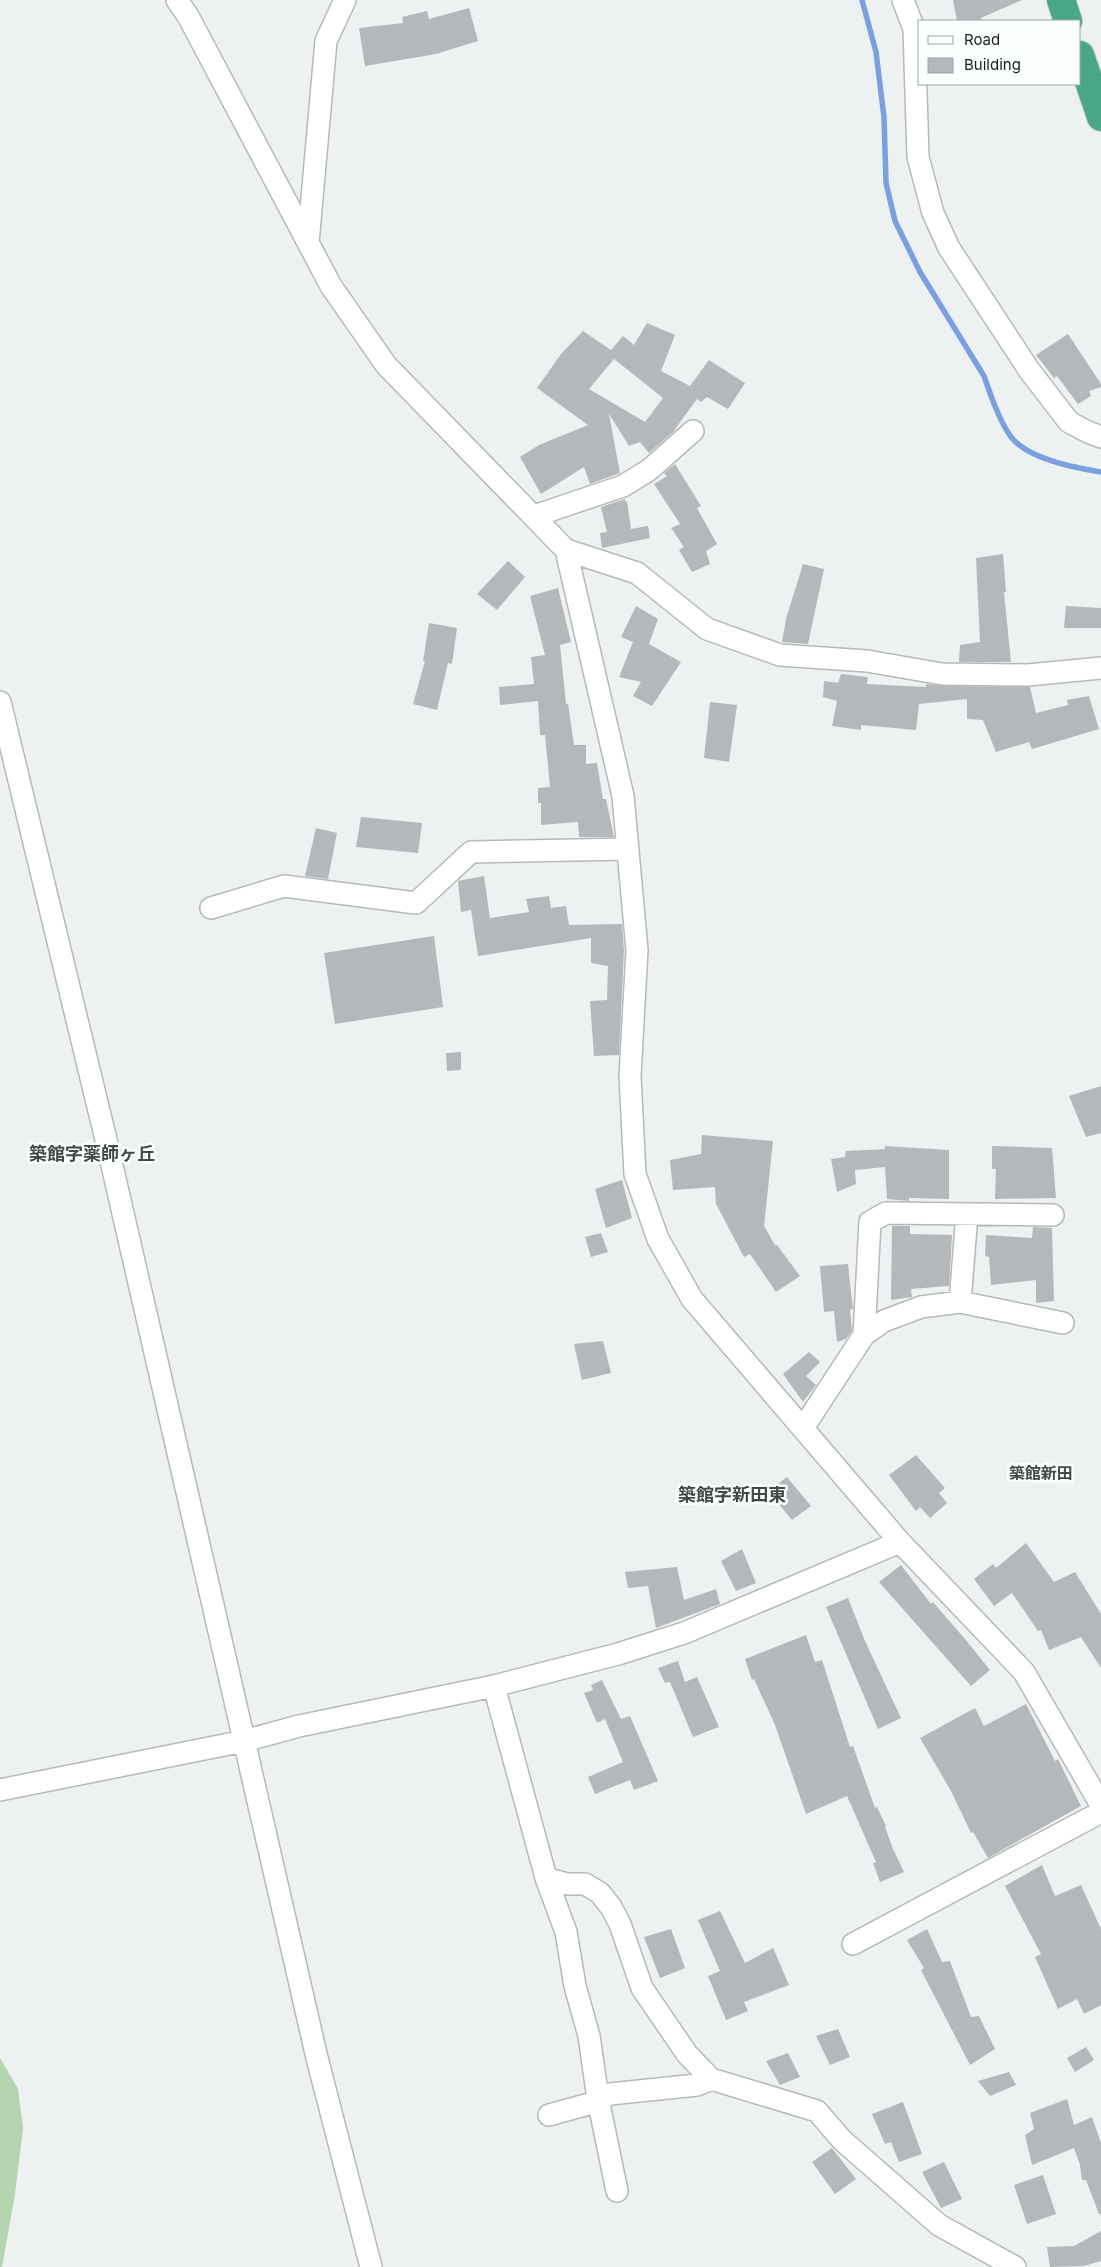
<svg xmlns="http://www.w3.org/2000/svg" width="1101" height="2267" font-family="Inter,'Noto Sans JP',sans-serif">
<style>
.green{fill:#b4d5ad}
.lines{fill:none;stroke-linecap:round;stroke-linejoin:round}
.stream{stroke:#7aa0e0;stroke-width:5.5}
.building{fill:#b5b8ba;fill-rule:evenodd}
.minor-casing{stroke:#b5b9b9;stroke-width:24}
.highway-casing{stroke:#cdcdcd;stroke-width:30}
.minor{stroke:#fff;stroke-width:21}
.highway{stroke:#49a689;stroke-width:28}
.labels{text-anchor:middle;stroke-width:5;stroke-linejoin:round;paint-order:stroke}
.neighbourhood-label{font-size:16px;font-weight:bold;fill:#444748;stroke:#faffff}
.quarter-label{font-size:18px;font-weight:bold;fill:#444748;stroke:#faffff}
</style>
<rect width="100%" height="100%" fill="#edf1f2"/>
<!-- green -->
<path class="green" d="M 0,2058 L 18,2089 L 23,2128 L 15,2194 L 2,2267 L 0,2267 Z"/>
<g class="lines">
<!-- stream -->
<path class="stream" d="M 862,0 L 876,52 L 884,117 L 886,183 L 895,221 L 920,272 L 984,376 C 991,396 999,420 1011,437 C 1028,459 1075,468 1101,472"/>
</g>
<!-- building -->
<path class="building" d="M 953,0 L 1022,0 L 981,18 L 982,21 L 957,21 Z
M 469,8 L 478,41 L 436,54 L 365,66 L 359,28 L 403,23 L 402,17 L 427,11 L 429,19 Z
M 647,323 L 675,335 L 661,371 L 690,386 L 709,360 L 745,383 L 728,409 L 707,397 L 701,402 L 697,399 L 673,432 L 649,453 L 640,442 L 629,446 L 609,414 L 620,473 L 590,484 L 584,467 L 541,494 L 520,457 L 539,445 L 588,425 L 537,388 L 561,354 L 583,331 L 611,350 L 623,336 L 634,345 ZM 614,359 L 663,398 L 645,422 L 589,389 Z
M 1068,334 L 1101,384 L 1101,387 L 1089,391 L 1091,396 L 1078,404 L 1057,376 L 1054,378 L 1036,355 Z
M 675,464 L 701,506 L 697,508 L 717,544 L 706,551 L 710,564 L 692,572 L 679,550 L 684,547 L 671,528 L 680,524 L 654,484 L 667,476 L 664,473 Z
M 625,499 L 625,502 L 627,501 L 631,529 L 648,526 L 650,538 L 602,548 L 600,533 L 607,532 L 601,507 Z
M 1003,554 L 1006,592 L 1004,592 L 1011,662 L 959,662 L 960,645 L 980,642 L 976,558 Z
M 508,561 L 525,577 L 497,610 L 477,594 Z
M 803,564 L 824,569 L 808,644 L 782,642 L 786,619 Z
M 558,588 L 571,642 L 560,645 L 566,704 L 568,704 L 574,745 L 586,745 L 586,764 L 597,763 L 603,799 L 606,799 L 614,837 L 579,837 L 578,822 L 541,825 L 541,803 L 538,803 L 538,788 L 550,787 L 545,735 L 540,735 L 538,701 L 500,705 L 499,687 L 534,684 L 531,657 L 545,655 L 530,596 Z
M 636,606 L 658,619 L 649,644 L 681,662 L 652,706 L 633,696 L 641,682 L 619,677 L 633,642 L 621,637 Z
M 1066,606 L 1101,608 L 1101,628 L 1064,628 Z
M 429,623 L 457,628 L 452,664 L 448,663 L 437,710 L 413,704 L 425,661 L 423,661 Z
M 841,674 L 868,677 L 867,684 L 926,687 L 926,684 L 942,686 L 1030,687 L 1036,713 L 1068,705 L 1067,700 L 1089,696 L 1099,729 L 1032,749 L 1029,742 L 996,752 L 983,720 L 967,719 L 967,699 L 919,704 L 916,730 L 861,725 L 861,730 L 832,726 L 837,701 L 823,697 L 824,681 L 838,683 Z
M 710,702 L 737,705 L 729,762 L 704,758 Z
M 361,817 L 422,823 L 418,853 L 356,847 Z
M 316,828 L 337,833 L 328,879 L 305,876 Z
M 484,876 L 490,918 L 529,912 L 526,899 L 549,896 L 551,908 L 566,906 L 569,925 L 622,924 L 624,950 L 619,1055 L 594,1056 L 590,1001 L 607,1000 L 608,966 L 591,963 L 591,938 L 478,956 L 471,910 L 461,912 L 458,881 Z
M 434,936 L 443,1007 L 335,1024 L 324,953 Z
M 461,1052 L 461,1070 L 447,1071 L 446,1053 Z
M 1101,1086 L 1101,1133 L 1086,1137 L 1069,1096 Z
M 702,1135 L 773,1141 L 764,1226 L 775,1245 L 777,1245 L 800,1276 L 776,1292 L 750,1254 L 744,1257 L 716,1204 L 715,1187 L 673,1190 L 670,1160 L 701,1154 Z
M 885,1146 L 949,1150 L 949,1199 L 909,1198 L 909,1201 L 887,1199 L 885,1167 L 855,1170 L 856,1184 L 837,1192 L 831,1159 L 845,1157 L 846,1151 L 885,1149 Z
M 992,1146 L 1052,1148 L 1056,1198 L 995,1199 L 996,1169 L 992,1169 Z
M 622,1180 L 632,1218 L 606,1228 L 595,1189 Z
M 892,1226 L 910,1226 L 910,1234 L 952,1235 L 949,1286 L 911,1289 L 912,1297 L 891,1300 Z
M 1033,1227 L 1052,1228 L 1054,1301 L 1036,1303 L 1036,1280 L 991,1285 L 989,1257 L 985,1256 L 986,1235 L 1032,1238 Z
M 601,1233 L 608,1252 L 591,1257 L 585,1237 Z
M 848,1264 L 853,1309 L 850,1309 L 852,1331 L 846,1339 L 837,1342 L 834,1311 L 824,1312 L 820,1266 Z
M 603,1341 L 611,1373 L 582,1380 L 574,1344 Z
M 809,1352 L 820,1362 L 806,1376 L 816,1385 L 803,1402 L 783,1374 Z
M 916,1455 L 945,1488 L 939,1493 L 947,1503 L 930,1518 L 920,1507 L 916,1511 L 889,1475 Z
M 787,1477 L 811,1506 L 792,1520 L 768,1491 Z
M 1026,1543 L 1054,1582 L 1075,1572 L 1101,1614 L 1101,1668 L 1081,1637 L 1049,1650 L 1041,1630 L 1038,1631 L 1012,1593 L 994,1606 L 974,1579 L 993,1564 L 996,1568 Z
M 742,1549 L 756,1583 L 736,1591 L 721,1561 Z
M 901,1565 L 931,1604 L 933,1602 L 965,1639 L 990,1670 L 971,1686 L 879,1582 Z
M 677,1567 L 684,1600 L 716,1589 L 720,1604 L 656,1628 L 648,1586 L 628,1588 L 625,1572 Z
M 848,1598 L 865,1641 L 901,1718 L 878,1729 L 826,1607 Z
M 806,1635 L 815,1662 L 822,1660 L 850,1747 L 853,1746 L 875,1808 L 877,1807 L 886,1826 L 885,1827 L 893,1849 L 904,1872 L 880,1882 L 873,1863 L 876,1862 L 847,1796 L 806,1814 L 775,1725 L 754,1679 L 752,1680 L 745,1659 Z
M 678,1661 L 685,1682 L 697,1677 L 719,1727 L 693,1737 L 670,1682 L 665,1683 L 658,1668 Z
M 602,1680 L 621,1719 L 630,1716 L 658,1781 L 634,1790 L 630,1780 L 595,1794 L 588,1777 L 623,1762 L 605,1719 L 597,1723 L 584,1693 L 593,1690 L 591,1685 Z
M 1026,1704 L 1055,1761 L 1058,1759 L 1081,1806 L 988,1858 L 973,1832 L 971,1833 L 951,1791 L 920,1738 L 975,1708 L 984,1726 Z
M 1042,1865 L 1055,1896 L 1081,1885 L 1101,1929 L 1101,2005 L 1084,2014 L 1077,1999 L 1058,2009 L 1035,1957 L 1041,1954 L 1005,1886 Z
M 720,1911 L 745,1963 L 773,1948 L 789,1985 L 744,2002 L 748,2011 L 726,2020 L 708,1976 L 720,1971 L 698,1920 Z
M 671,1929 L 685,1968 L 660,1978 L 644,1937 Z
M 927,1929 L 942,1962 L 950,1961 L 971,2017 L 979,2016 L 995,2049 L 970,2065 L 921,1970 L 924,1968 L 907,1940 Z
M 838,2029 L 850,2057 L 830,2065 L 816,2036 Z
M 1086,2047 L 1094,2060 L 1075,2072 L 1067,2058 Z
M 788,2053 L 800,2077 L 780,2085 L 766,2061 Z
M 1009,2072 L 1016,2085 L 990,2096 L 978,2081 Z
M 1067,2099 L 1074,2125 L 1092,2117 L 1101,2143 L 1101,2214 L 1099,2214 L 1086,2180 L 1082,2180 L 1080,2165 L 1074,2148 L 1032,2165 L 1025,2135 L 1034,2129 L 1030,2113 Z
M 903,2102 L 922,2154 L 899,2162 L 891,2142 L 885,2144 L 872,2114 Z
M 832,2148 L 856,2179 L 835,2194 L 812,2162 Z
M 944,2162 L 962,2199 L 941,2208 L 922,2172 Z
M 1043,2175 L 1056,2214 L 1027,2224 L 1014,2185 Z
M 1101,2231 L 1101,2261 L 1084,2266 L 1050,2267 L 1047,2247 L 1074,2246 Z"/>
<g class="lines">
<!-- minor casing -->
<g class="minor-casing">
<path id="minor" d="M 177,0 L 188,16 L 331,286 L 386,365 L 566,550 L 623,796 L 637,950 L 630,1076 L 635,1174 L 658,1239 L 692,1299 L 900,1542 L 1024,1672 L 1101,1805
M 903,0 L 914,29 L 918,157 L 933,213 L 949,248 L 1029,370 L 1069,422 L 1088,432 L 1101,437
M 308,243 L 326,41 L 345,0
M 534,516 L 623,486 L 649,470 L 693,431
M 566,550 L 637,573 L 707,629 L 780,655 L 867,661 L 942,674 L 1028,675 L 1101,668
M 0,702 L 108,1148 L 317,2058 L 371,2267
M 211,908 L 284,886 L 416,903 L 471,852 L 628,849
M 960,1302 L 967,1214
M 864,1335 L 870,1222 L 886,1213 L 1053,1215
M 803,1428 L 864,1335 L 884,1321 L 921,1307 L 960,1302 L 1063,1323
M 494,1686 L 546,1878 L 566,1932 L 575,1986 L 589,2036 L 598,2099 L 617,2191
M 0,1790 L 244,1741 L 299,1726 L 494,1686 L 618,1654 L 684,1633 L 900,1542
M 546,1878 L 567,1884 L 585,1884 L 600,1893 L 611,1907 L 620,1924 L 642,1988 L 687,2054 L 711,2079 L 817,2111 L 842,2140 L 939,2225 L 1015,2267
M 853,1944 L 1101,1812
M 549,2115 L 589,2104 L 610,2094 L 697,2085 L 711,2079"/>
</g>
<!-- highway casing -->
<g class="highway-casing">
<path id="highway" d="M 1061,0 L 1068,21
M 1080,55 L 1101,117"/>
</g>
<!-- minor -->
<use href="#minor" class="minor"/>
<!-- highway -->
<use href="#highway" class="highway"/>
</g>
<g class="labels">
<!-- neighbourhood labels -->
<g class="neighbourhood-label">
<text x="1041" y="1479">築館新田</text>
</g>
<!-- quarter labels -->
<g class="quarter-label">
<text x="92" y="1160">築館字薬師ヶ丘</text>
<text x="732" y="1501">築館字新田東</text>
</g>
</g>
<!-- legend -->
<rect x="918" y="20" width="162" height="65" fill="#faffff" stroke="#a1a4a4"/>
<rect x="928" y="36" width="25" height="8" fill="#ffffff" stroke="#a1a4a4"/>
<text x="964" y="45" font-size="15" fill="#1b1c1c">Road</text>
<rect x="928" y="58" width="25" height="15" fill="#b5b8ba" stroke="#a1a4a4"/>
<text x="964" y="70" font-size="15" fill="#1b1c1c">Building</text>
</svg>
